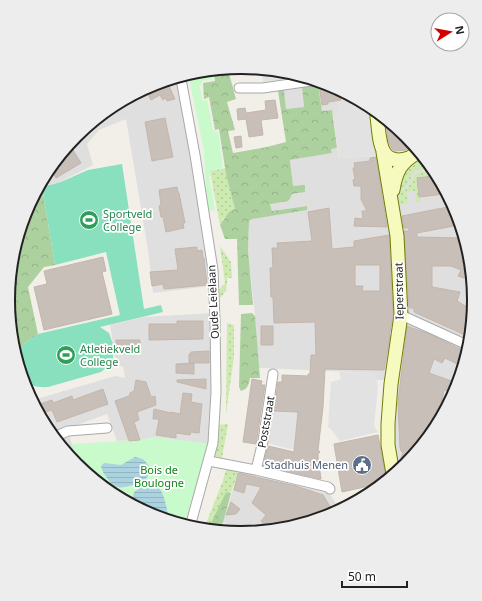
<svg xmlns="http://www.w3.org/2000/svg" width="482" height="601" font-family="'Noto Sans',sans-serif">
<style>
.residential{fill:#e0dfdf}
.grass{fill:url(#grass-dots)}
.forest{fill:url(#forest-crowns)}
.park{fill:#c8facc}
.pitch{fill:#88e0be}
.parking{fill:#e2e2e2}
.water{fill:url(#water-rules)}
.building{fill:#c7bfb8;stroke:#c4b6ab;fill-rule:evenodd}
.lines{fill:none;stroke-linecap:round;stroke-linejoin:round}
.street-casing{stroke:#a9a9a9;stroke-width:11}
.secondary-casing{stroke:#707d05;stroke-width:15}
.street{stroke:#fff;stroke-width:9}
.secondary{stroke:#f7fabf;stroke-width:13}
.labels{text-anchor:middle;stroke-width:3.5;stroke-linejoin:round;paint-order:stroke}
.leisure-label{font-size:11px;fill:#27864d;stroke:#fff;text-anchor:start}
.street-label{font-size:11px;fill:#222;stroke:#fff}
.service-label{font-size:11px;fill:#4e5e75;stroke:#fff;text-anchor:end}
.park-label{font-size:11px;fill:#0c8416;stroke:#fff}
.rim{fill:none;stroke:#222;stroke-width:2}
</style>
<defs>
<pattern id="grass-dots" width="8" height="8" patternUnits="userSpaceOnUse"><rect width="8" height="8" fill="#cdebb0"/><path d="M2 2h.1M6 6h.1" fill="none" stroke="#b0c997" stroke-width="1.8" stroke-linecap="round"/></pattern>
<pattern id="forest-crowns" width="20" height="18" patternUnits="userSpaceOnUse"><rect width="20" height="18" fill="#add19e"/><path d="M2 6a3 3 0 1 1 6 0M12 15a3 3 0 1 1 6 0" fill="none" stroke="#95b388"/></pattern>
<pattern id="water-rules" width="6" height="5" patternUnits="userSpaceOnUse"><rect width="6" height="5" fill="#aad3df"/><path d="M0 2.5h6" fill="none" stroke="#92b5bf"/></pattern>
</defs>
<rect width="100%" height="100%" fill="#f2efe9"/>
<!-- residential -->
<path class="residential" d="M 177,80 L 196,187 L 210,286 L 153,293 L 148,250 L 126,119 L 99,130 L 87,144 L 93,165 L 60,182 L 43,186 L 76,136 L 152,85 Z
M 324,84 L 330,85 L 340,92 L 341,101 L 337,102 L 339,112 L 333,116 L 332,110 L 322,111 L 318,85 Z
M 302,87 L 304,107 L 286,109 L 284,90 Z
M 337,148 L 339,158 L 380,156 L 386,179 L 397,301 L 386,378 L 383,380 L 377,380 L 373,373 L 259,368 L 255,316 L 248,250 L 249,221 L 252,219 L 306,206 L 272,211 L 270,203 L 288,201 L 290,199 L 292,194 L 300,193 L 293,187 L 290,160 L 332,153 L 331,149 Z
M 419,155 L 456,212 L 474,301 L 466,339 L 406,312 L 396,198 L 397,179 Z
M 211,313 L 213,395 L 209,444 L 155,437 L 140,440 L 117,441 L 107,414 L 55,433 L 33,400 L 115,376 L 125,378 L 123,366 L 117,367 L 110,325 L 144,317 Z
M 407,323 L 431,333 L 464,349 L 456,390 L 406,465 L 396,472 L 392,424 L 404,324 Z
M 69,435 L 72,444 L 81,468 L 76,465 L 58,439 Z
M 239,469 L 325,490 L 331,496 L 336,504 L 350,501 L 351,502 L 330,516 L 241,533 L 234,532 L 224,522 L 223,523 Z"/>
<!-- grass -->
<path class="grass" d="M 422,160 L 428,168 L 415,170 L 406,187 L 400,190 C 402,175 409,167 422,160 Z
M 226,168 L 235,209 L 223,219 L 220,225 L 210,171 Z
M 429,171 L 433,176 L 417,178 L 420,201 L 416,202 L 415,191 L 407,192 L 408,203 L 400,205 L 398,193 L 407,189 L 416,173 Z
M 220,246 L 231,262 L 232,278 L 227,278 C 227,287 227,292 220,298 L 218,291 L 225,283 Z
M 227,323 L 234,325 L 234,357 L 226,414 Z
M 226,424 L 228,424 L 222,458 L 215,456 L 214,452 L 218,425 Z
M 227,467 L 239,469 L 231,493 L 226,492 L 209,527 L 205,526 L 222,483 Z"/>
<!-- forest -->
<path class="forest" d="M 228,70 L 236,99 L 227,102 L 235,130 L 228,131 L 233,153 L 267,147 L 286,142 L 278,91 L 284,90 L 286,109 L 304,107 L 302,87 L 318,85 L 322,111 L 332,110 L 337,148 L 331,149 L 332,153 L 290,160 L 293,186 L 305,185 L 305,192 L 292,194 L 290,199 L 288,201 L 270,204 L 272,211 L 307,206 L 307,210 L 252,219 L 249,221 L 248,250 L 253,305 L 239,305 L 237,239 L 225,239 L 220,225 L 229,212 L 235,209 L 226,174 L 219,129 L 215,130 L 209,97 L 204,99 L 203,83 L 215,81 L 214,73 Z
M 42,187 L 55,265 L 44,267 L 28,287 L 38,334 L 26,342 L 18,351 L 11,317 L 13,313 L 10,311 L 8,300 L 26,211 Z
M 252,313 L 255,316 L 260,378 L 250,378 C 249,384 248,389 241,391 L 239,387 L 241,314 Z
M 226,492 L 231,493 L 223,523 L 217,529 L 209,527 Z"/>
<!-- park -->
<path class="park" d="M 212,73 L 213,79 L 202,81 L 200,87 L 202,100 L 205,101 L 207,99 L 213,130 L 216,132 L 218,132 L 223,167 L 210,171 L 210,182 L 215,210 L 207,211 L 204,151 L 189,78 Z
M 155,437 L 209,444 L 185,522 L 152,516 L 81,468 L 72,444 L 140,440 Z"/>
<!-- pitch -->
<path class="pitch" d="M 122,164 L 144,309 L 161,305 L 163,312 L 100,327 L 109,333 L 113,344 L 113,358 L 108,366 L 101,372 L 48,387 C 21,389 22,372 18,351 L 26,342 L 38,334 L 120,315 L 106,252 L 55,265 L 42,187 L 61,182 L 88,170 Z"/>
<!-- parking -->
<path class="parking" d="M 262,72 L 295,78 L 263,82 Z
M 345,95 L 371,113 L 377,150 L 380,156 L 339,158 L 333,116 L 338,112 L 337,101 L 343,100 Z
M 339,372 L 373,373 L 377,380 L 378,387 L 374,426 L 378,432 L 340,441 L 330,428 L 328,427 L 331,382 L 341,379 Z
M 270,410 L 298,412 L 295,450 L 266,443 Z"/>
<!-- water -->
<path class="water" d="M 135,457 L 143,459 L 150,467 L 151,473 L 146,478 L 148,483 C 151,484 155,484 157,486 C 164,491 168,511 168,519 L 152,516 L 132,503 L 134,492 L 141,487 L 139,483 C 125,487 117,492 107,478 C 104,474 102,471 101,466 L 104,463 L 121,465 Z"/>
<!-- building -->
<path class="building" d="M 167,82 L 175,99 L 167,101 L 166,98 L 163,100 L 160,95 L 151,100 L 148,94 Z
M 325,84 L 330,85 L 340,92 L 341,100 L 328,102 L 328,104 L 322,105 L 319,85 Z
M 275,100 L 278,118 L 261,120 L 263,135 L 249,137 L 246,119 L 238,120 L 237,109 L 245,108 L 246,113 L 266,110 L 265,101 Z
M 165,118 L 173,157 L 152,161 L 145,122 Z
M 386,122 L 406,136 L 413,146 L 406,150 L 396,151 L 392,149 L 388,140 Z
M 241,136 L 242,147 L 236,148 L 234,137 Z
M 70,145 L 81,163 L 56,178 L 52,172 Z
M 376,157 L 387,227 L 354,226 L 355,218 L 363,219 L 362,211 L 367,211 L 361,199 L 361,186 L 354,186 L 353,180 L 355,179 L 353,168 L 355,168 L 354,163 L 370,161 L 370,158 Z
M 433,176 L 445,194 L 419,197 L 417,178 Z
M 177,187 L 178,192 L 179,193 L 185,223 L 183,223 L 184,228 L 166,232 L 163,217 L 161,217 L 159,206 L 161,205 L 159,190 Z
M 453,206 L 456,212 L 459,225 L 417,233 L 417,237 L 462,238 L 467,263 L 463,270 L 468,272 L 470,280 L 458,276 L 461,270 L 451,266 L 432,266 L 432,287 L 460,292 L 457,301 L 472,310 L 467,336 L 414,312 L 414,308 L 409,308 L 404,231 L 409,231 L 409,228 L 404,228 L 402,216 Z
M 329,208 L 332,249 L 354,247 L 354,241 L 389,235 L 393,315 L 390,332 L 389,332 L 390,336 L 384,370 L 325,369 L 323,407 L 318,450 L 320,452 L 318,454 L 318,457 L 321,479 L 263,466 L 268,446 L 294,452 L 298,412 L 274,411 L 278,382 L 282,382 L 282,375 L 308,376 L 308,374 L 310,374 L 311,355 L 316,355 L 315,322 L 274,323 L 273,297 L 271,297 L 270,268 L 273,268 L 272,248 L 278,248 L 277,243 L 312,241 L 308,212 ZM 355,265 L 380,265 L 380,291 L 362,291 L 363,286 L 355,286 Z
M 197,247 L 197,251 L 202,250 L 203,258 L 204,258 L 207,285 L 164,289 L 163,284 L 152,286 L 150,272 L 178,270 L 175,249 Z
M 103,257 L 106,271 L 102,272 L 112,314 L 44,330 L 34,287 L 47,284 L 44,271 Z
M 177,321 L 203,321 L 203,339 L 149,340 L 149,324 L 177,324 Z
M 261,326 L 273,326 L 273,345 L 261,345 Z
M 407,326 L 429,334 L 464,351 L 461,366 L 445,358 L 442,363 L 434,359 L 429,373 L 457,383 L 454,393 L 444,390 L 441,405 L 445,406 L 406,465 L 402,468 L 401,458 L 403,453 L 401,451 L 400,447 L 398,403 Z
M 116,340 L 140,340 L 140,353 L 116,353 Z
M 209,351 L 209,363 L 189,363 L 189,354 L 191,354 L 191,352 Z
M 194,363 L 194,374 L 176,373 L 176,364 Z
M 206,379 L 206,389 L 177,382 L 177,380 Z
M 252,379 L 262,381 L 261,385 L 265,385 L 256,444 L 243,442 Z
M 136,380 L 146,382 L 151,397 L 155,396 L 156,405 L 137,412 L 139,420 L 134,422 L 140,440 L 129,441 L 115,401 L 129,396 L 130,393 L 134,391 Z
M 103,389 L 108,404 L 57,422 L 52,410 L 42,413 L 37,405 L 52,400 L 53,403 L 72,396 L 73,400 Z
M 183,393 L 192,394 L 191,402 L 202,404 L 199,433 L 191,432 L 190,435 L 176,433 L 176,438 L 156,435 L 159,419 L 153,419 L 154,409 L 171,413 L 171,412 L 180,414 Z
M 378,435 L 386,478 L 378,484 L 342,492 L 334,444 Z
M 238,473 L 296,486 L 323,495 L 334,513 L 330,516 L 267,528 L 261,521 L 266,515 L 252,503 L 261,487 L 246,484 L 244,493 L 234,490 Z
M 231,502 L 240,509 L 236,514 L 226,515 Z"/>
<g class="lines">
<!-- street casing -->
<g class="street-casing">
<path id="street" d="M 181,79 L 195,155 L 213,270 L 215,320 L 216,392 L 213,443 L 191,523
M 239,88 L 263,88 L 311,81
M 401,315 L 465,344
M 56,436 L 68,431 L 107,428
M 209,461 L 256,470 L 328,487 L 330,489
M 256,470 L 263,441 L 273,374"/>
</g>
<!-- secondary casing -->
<g class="secondary-casing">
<path id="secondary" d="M 377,117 C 380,138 378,168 409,158
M 383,152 L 397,236 L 401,315 L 391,384 L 388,424 L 388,445 L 393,474
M 393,190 C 396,171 401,162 417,153"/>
</g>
<!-- street -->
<use href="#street" class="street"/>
<!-- secondary -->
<use href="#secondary" class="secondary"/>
</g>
<!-- icons -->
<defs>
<g id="stadium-disc" transform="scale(1)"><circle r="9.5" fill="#2e9e5b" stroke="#fff"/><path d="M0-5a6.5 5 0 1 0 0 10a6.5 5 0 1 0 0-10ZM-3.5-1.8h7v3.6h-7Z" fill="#fff"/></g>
<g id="civic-disc" transform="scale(1)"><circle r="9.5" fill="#5c6f8a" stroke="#fff"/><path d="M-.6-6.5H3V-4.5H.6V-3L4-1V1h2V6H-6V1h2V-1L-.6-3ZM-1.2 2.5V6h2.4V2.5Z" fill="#fff"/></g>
</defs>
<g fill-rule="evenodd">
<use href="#stadium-disc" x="89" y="220"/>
<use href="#stadium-disc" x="66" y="355"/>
<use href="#civic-disc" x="362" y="465"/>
</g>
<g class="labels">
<!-- leisure labels -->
<g class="leisure-label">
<text x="103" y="218">Sportveld<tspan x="103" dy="13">College</tspan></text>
<text x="80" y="353">Atletiekveld<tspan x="80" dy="13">College</tspan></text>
</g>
<!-- street labels -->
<g class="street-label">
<text transform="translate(399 291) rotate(-91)" y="4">Ieperstraat</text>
<text transform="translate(213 302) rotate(-93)" y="4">Oude Leielaan</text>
<text transform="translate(266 422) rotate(-80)" y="4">Poststraat</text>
</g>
<!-- service labels -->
<g class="service-label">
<text x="348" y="469">Stadhuis Menen</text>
</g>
<!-- park labels -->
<g class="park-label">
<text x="159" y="474">Bois de<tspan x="159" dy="13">Boulogne</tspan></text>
</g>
</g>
<!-- crop -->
<path d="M0 0H482V601H0ZM15 300a226 226 0 1 1 452 0a226 226 0 1 1-452 0Z" fill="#ededed" fill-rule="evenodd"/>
<path class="rim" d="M15 300a226 226 0 1 1 452 0a226 226 0 1 1-452 0Z"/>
<!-- north arrow -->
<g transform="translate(450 32) rotate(79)"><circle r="19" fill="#ffffff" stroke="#a7a7a7"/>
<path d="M0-3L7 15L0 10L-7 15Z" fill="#d40000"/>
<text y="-6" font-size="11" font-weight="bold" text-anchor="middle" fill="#222222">N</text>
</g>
<!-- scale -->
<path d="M342 581v6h65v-6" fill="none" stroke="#222222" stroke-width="2"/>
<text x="348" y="581" font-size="12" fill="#222222" stroke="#ffffff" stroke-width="3" paint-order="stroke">50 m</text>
</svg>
